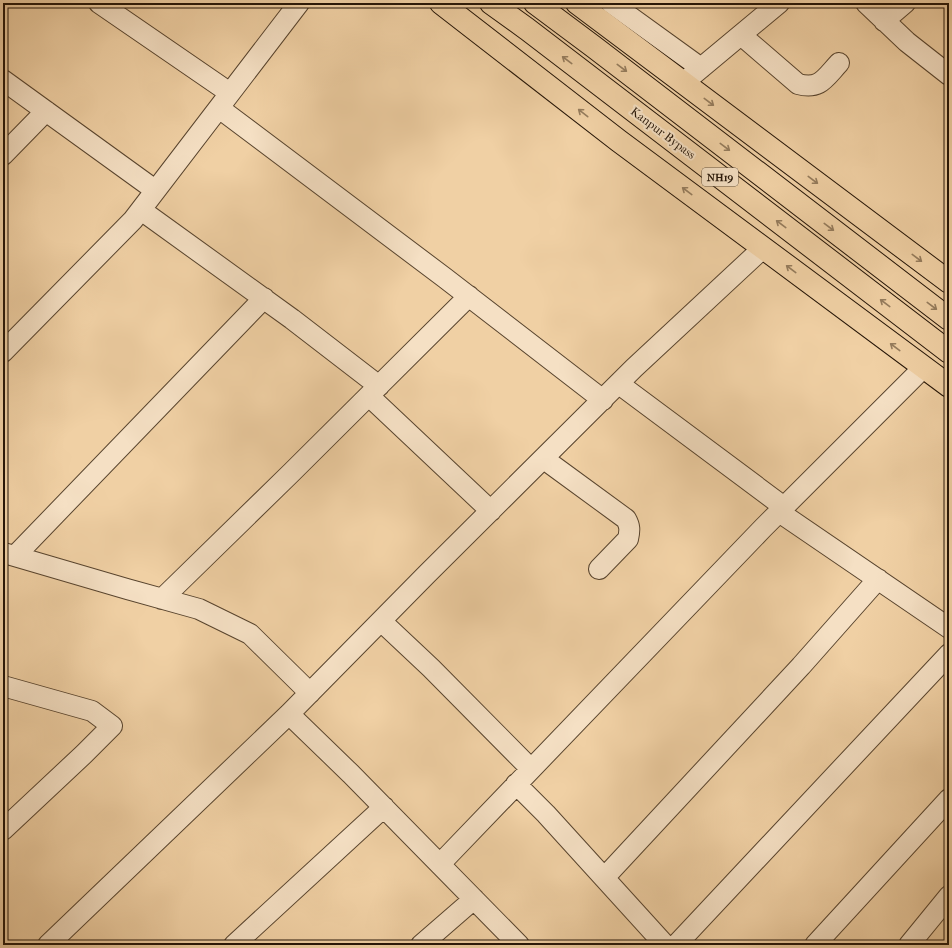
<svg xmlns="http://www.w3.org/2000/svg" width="952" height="948" font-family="'IM FELL French Canon',serif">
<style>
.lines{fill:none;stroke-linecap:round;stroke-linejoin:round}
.minor-casing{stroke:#58442e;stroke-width:22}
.major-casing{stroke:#251507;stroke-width:24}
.highway-casing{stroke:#251507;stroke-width:24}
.minor{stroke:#f5e0c4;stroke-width:20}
.major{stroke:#f0d0a4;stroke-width:22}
.highway{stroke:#f0d0a4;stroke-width:22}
.oneway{stroke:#957c5d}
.labels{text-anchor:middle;stroke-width:4;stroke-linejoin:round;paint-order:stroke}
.shield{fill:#f5e0c4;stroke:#635240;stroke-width:1}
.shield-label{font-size:11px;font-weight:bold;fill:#251507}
.street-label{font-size:12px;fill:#251507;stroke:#f5e0c4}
</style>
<rect width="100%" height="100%" fill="#f0d0a4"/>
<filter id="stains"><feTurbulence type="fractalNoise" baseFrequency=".005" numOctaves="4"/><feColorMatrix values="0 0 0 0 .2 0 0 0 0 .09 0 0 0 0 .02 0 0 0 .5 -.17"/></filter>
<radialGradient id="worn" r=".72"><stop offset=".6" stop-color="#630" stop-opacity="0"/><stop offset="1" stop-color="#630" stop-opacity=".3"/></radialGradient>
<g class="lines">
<!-- minor casing -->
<g class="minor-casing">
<path id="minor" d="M 99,3 L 230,93
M 611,3 L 701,68
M 866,3 L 907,42 L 949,75
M 884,21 L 905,3
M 741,35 L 798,84 C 820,90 825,78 839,63
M 3,80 L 155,190
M 683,83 L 779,3
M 219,108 L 445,278 L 603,400
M 3,155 L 46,111
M 141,210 L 292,319 L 379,386
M 3,352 L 133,220 L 299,3
M 619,384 L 784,507
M 369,396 L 491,511
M 544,459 L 626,519 C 630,526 630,530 628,539 L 599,569
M 779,512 L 949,628
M 4,553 L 127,589 L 199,609 L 250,634 L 310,693
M 15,556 L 264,298
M 162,599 L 292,472 L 469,296
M 381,621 L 431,668 L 531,769
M 3,686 L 92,711 L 112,726 L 84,754 L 3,830
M 289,714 L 351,774 L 519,945
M 516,784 L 546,814 L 665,945
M 440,864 L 763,528 L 923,368
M 604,878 L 801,666 L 878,579
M 48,945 L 289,714 L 427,574 L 634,368 L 763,248
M 234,945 L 384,807
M 421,945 L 474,899
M 676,945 L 949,654
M 815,945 L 949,799
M 909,945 L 949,896"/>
</g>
<!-- major casing -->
<g class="major-casing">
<path id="major" d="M 441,3 L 619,141 L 949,386
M 577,3 L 949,282"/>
</g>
<!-- highway casing -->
<g class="highway-casing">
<path id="highway" d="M 491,3 L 527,29 L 949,352
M 535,3 L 594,47 L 949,319"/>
</g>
<!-- minor -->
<use href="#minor" class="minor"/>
<!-- major -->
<use href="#major" class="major"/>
<!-- highway -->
<use href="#highway" class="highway"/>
</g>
<!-- one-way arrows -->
<defs><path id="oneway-shaft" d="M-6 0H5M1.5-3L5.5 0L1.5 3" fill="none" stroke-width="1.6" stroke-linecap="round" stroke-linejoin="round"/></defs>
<g class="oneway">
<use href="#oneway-shaft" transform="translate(567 60) rotate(-143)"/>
<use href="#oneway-shaft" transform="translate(622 68) rotate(37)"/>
<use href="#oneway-shaft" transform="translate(709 102) rotate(37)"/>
<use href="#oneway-shaft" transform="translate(583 113) rotate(-142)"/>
<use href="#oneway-shaft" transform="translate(725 147) rotate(37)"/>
<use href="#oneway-shaft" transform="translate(813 180) rotate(37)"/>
<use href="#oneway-shaft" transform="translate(687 191) rotate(-143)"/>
<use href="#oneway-shaft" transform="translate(781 224) rotate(-143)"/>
<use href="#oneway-shaft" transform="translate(829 227) rotate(37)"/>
<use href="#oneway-shaft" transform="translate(917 258) rotate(37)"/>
<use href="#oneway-shaft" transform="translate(791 269) rotate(-143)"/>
<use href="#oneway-shaft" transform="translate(885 303) rotate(-143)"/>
<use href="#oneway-shaft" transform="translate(932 306) rotate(37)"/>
<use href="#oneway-shaft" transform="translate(895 347) rotate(-143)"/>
</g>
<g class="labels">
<!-- shield labels -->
<rect class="shield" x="702" y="168" width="36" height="18" rx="3"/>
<g class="shield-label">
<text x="720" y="181">NH19</text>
</g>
<!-- street labels -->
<g class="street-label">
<text transform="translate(663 133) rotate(37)" y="4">Kanpur Bypass</text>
</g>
</g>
<!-- margin -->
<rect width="952" height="948" fill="none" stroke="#f0d0a4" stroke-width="16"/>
<rect x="4" y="4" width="944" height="940" fill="none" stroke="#251507" stroke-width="2"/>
<rect x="8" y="8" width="936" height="932" fill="none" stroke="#251507"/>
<rect width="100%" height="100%" filter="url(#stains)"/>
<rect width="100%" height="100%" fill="url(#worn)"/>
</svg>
